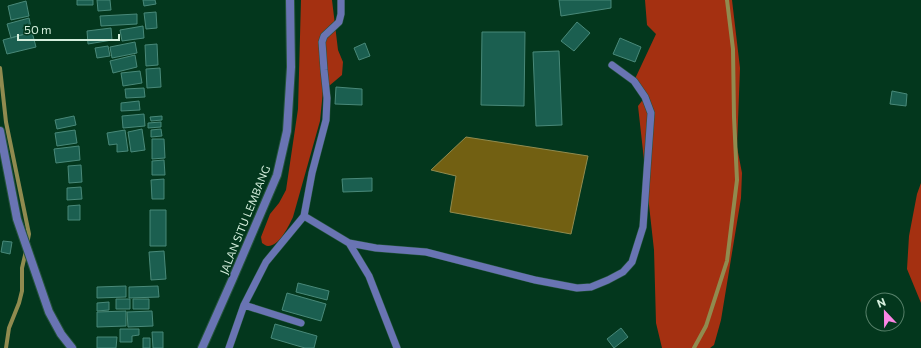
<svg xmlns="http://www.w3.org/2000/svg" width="921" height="348" font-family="Commissioner,sans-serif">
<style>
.forest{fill:#a43011}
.water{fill:#726012;stroke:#908b4f}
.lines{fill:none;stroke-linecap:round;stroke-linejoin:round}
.stream{stroke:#908b4f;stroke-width:4}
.building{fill:#1b5f50;stroke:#498979}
.service-casing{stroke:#25543c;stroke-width:8}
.minor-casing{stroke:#25543c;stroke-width:10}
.service{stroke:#6974b3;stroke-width:7}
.minor{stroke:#6974b3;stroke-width:8}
.labels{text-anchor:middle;stroke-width:3;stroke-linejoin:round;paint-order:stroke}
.street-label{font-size:11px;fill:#d5efdd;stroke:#03371d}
</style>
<rect width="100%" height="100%" fill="#03371d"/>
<!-- forest -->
<path class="forest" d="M 301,0 L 332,0 L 338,50 L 343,62 L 342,75 L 323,91 L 320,121 L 293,217 C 289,225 280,246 268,246 C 266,246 264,244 262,243 L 261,237 L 270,214 L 279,203 L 286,190 L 298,109 Z
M 645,0 L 732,0 L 740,68 L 737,147 L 742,173 L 741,198 L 721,320 L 714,345 L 710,348 L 662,348 L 656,323 L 654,250 L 638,106 L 645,97 L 634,81 L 656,34 L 647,25 Z
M 921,183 L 921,303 L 907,269 L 909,236 L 917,194 Z"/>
<!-- water -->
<path class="water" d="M 466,137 L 588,156 L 571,234 L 450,212 L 456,176 L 431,170 Z"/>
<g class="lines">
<!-- stream -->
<path class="stream" d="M 0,68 L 6,122 L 29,234 L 27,244
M 6,348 L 9,328 L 19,303 L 22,291 L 22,268 L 26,251
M 694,348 L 706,326 L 727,261 L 737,180 L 734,117 L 733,49 L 727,0"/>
</g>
<!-- building -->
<path class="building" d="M 77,0 L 93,0 L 93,5 L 77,5 Z
M 97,0 L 110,0 L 111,10 L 98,11 Z
M 143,0 L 155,0 L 156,4 L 144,6 Z
M 559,0 L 611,0 L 611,8 L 561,16 Z
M 26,1 L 29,16 L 11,20 L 8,6 Z
M 156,12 L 157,28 L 146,29 L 144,13 Z
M 137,14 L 137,24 L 101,26 L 100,16 Z
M 29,18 L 32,32 L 11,38 L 7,24 Z
M 577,22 L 590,33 L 574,51 L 561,41 Z
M 143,26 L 144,38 L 122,41 L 120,30 Z
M 111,28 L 112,40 L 88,44 L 87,31 Z
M 32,32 L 36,47 L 7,54 L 3,40 Z
M 482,32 L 525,32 L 524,106 L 481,105 Z
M 620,38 L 641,47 L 635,62 L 613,54 Z
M 135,42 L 137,53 L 112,58 L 110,47 Z
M 365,43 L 370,56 L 359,60 L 354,48 Z
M 157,44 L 158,65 L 146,66 L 145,45 Z
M 108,46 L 110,56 L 97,58 L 95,48 Z
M 559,51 L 562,125 L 536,126 L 533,52 Z
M 135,55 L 137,67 L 113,73 L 110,61 Z
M 160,68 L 161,87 L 147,88 L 146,69 Z
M 140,71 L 142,83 L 123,86 L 121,73 Z
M 336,87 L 362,89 L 362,105 L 335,104 Z
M 144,88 L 145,97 L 126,98 L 125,89 Z
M 892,91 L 907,94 L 906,106 L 890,104 Z
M 139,101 L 140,110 L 121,111 L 121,103 Z
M 144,114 L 145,126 L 123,128 L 122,116 Z
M 74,116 L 76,125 L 57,129 L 55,120 Z
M 162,116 L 162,120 L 151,121 L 150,117 Z
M 161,122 L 161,127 L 148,128 L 148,123 Z
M 142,129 L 145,150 L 131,152 L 128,132 Z
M 161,129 L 162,136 L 151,137 L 151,130 Z
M 75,130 L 77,143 L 57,146 L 55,133 Z
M 125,130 L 128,151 L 117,152 L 117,144 L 109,145 L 107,133 Z
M 152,139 L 164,139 L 165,158 L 152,159 Z
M 79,146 L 80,160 L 56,163 L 54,149 Z
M 164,160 L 165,175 L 152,175 L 152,161 Z
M 81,165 L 82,182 L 69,183 L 68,166 Z
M 372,178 L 372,191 L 343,192 L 342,179 Z
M 164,179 L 164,199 L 152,199 L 151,180 Z
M 81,187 L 82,199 L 67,200 L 67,188 Z
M 80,205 L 80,220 L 68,220 L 68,206 Z
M 150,210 L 166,210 L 166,246 L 150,246 Z
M 3,241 L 12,242 L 10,254 L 1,252 Z
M 164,251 L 166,279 L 151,280 L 149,252 Z
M 298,283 L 329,291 L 327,300 L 296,292 Z
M 126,286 L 126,297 L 97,298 L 97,287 Z
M 158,286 L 159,297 L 129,298 L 129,287 Z
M 287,293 L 326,304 L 321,321 L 282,310 Z
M 116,299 L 130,299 L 130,309 L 116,309 Z
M 133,299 L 149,299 L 149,309 L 133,309 Z
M 109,302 L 109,310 L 97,311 L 97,303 Z
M 126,311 L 126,326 L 97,327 L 97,312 Z
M 152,311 L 153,326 L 128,327 L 127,312 Z
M 275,324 L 317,336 L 314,348 L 305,348 L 271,338 Z
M 621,328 L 628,337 L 614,348 L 607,339 Z
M 120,329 L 139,329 L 139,335 L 132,336 L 132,342 L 120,342 Z
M 152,332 L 163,332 L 163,348 L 153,348 Z
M 97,337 L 117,337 L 116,348 L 97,348 Z
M 143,338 L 150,338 L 150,348 L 143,348 Z"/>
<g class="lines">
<!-- service casing -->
<g class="service-casing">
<path id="service" d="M 304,216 L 312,173 L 326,120 L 327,98 L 324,70 L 322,42 L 324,36 L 339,22 L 341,14 L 341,0
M 349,243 L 369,276 L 397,348
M 244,305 L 301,323
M 229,348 L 244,305 L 266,262 L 304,216 L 349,243 L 376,248 L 426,252 L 535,280 L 577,288 L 591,287 L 608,280 L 623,272 L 632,262 L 643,227 L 651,113 L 645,97 L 634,81 L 612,65"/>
</g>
<!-- minor casing -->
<g class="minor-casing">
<path id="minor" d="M 0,131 L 17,219 L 49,312 L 61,334 L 72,348
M 202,348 L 233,278 L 277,175 L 287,131 L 291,67 L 290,0"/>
</g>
<!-- service -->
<use href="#service" class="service"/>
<!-- minor -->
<use href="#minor" class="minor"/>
</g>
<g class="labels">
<!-- street labels -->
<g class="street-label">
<text transform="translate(245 220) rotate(-68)" y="4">JALAN SITU LEMBANG</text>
</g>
</g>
<!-- north arrow -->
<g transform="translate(885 312) rotate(338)"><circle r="19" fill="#03371d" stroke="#57816a"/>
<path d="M0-3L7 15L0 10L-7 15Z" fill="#fb86e5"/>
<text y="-6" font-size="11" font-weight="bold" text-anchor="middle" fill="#d5efdd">N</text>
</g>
<!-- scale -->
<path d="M18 34v6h101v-6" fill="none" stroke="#d5efdd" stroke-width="2"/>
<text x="24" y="34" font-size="12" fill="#d5efdd" stroke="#03371d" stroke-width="3" paint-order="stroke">50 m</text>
</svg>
